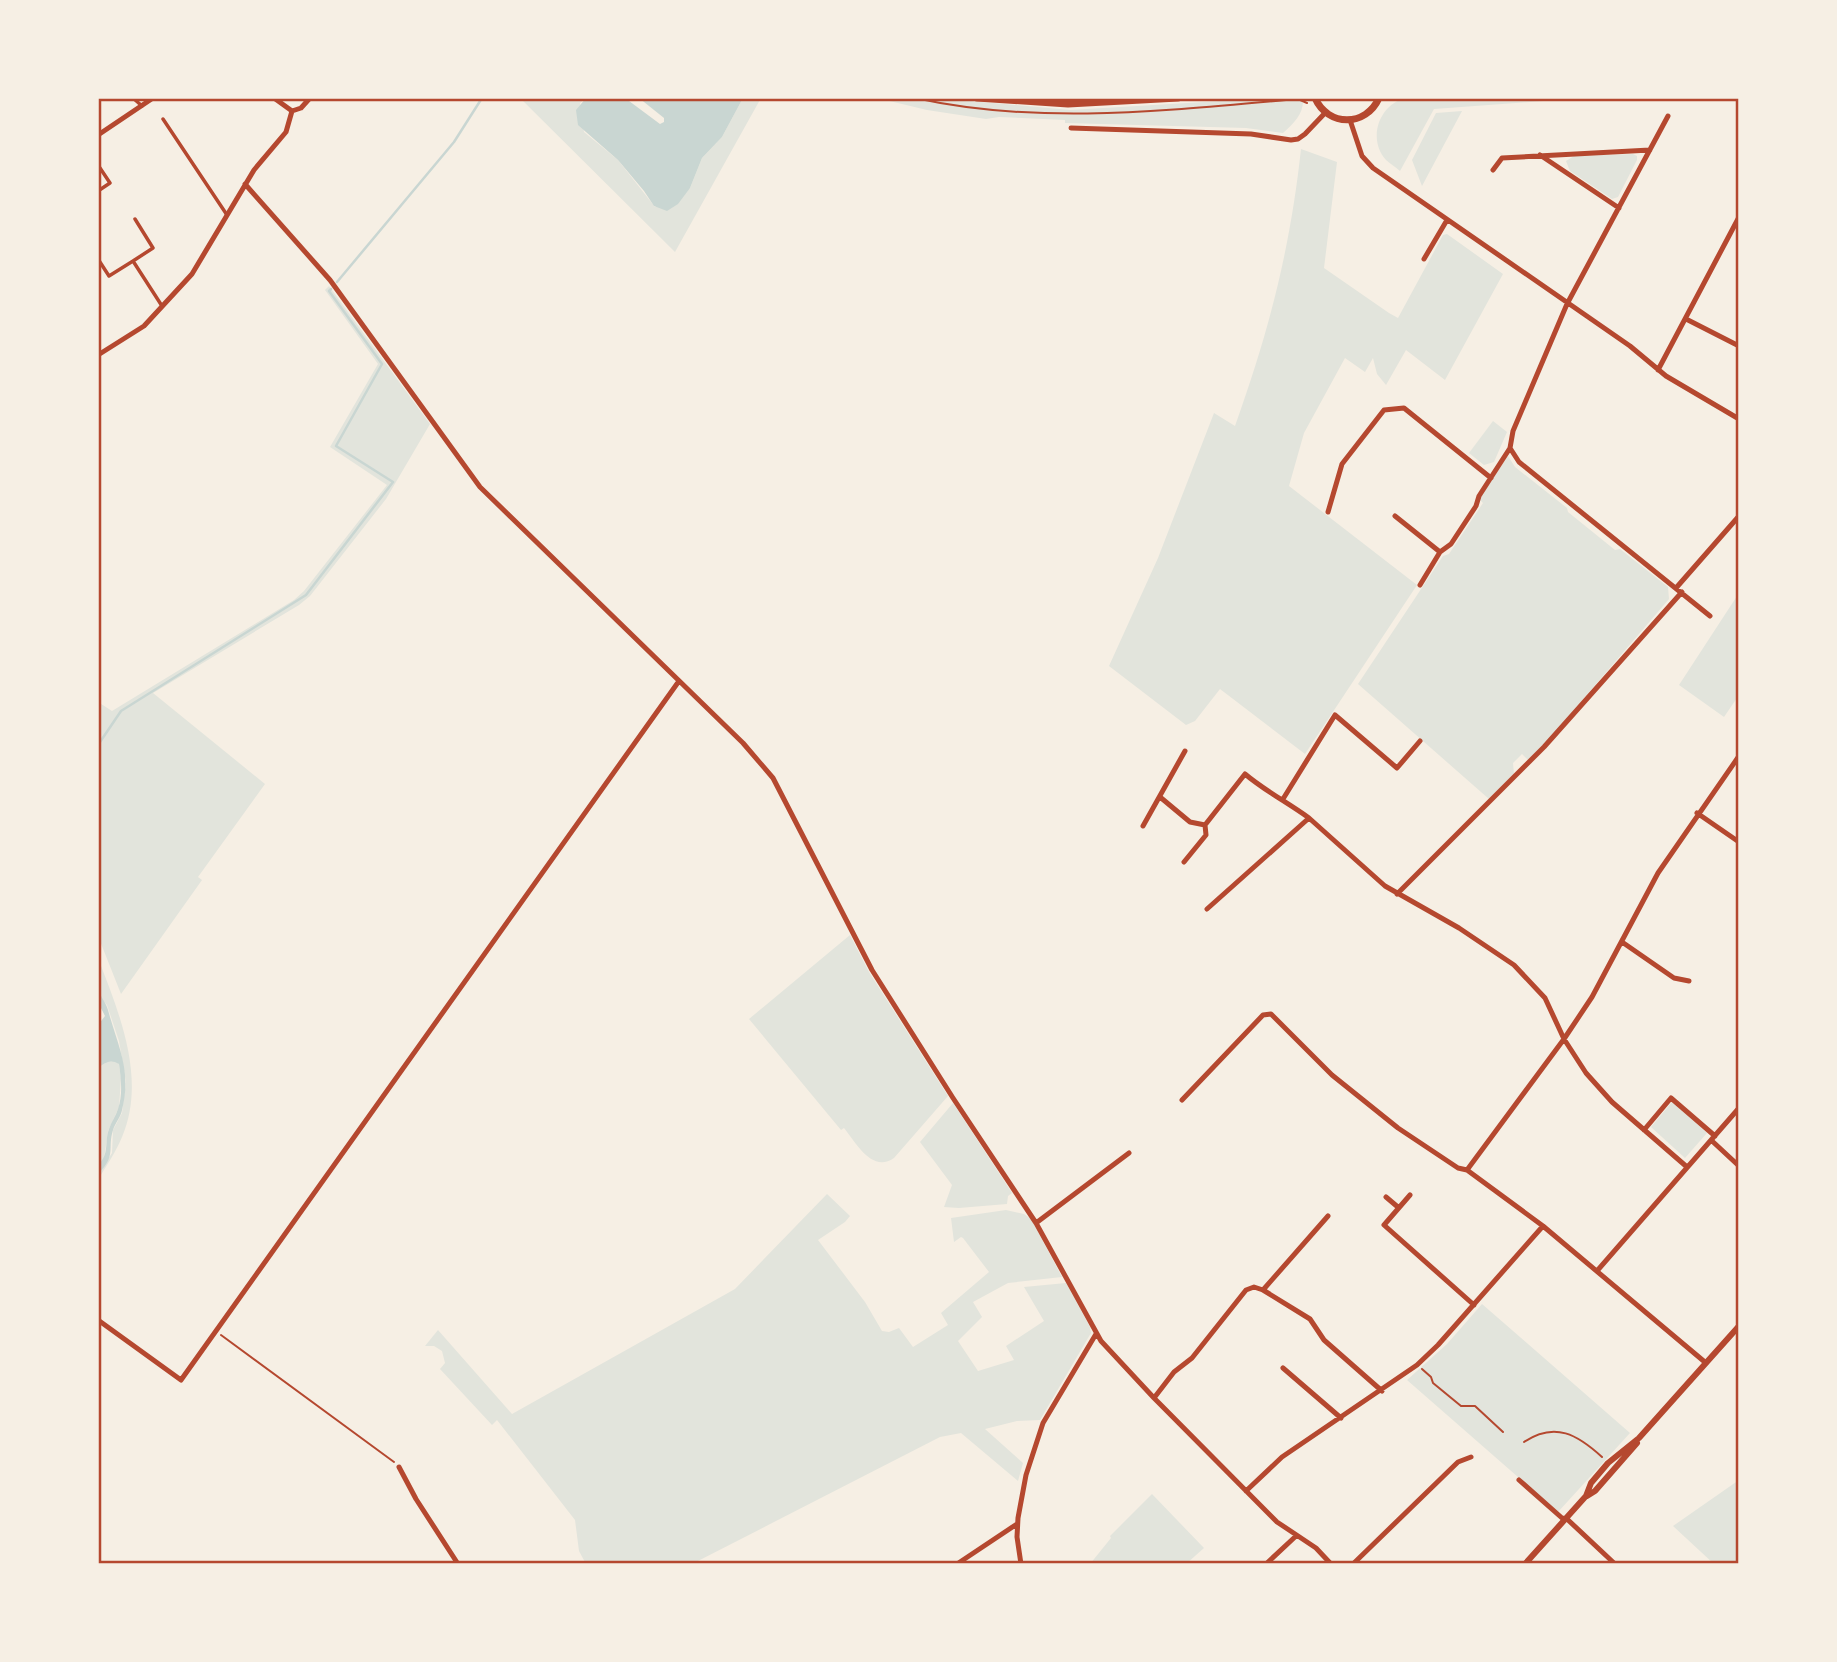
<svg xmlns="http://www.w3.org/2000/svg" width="1837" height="1662" font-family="'Nunito Sans',sans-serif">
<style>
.green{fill:#e2e4dc}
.water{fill:#c9d6d2}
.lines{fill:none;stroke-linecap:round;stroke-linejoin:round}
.stream{stroke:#c9d6d2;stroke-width:2.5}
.path{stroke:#b5482f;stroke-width:2}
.pedestrian{stroke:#b5482f;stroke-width:3.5}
.minor{stroke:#b5482f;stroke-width:5}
.tertiary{stroke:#b5482f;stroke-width:6}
.secondary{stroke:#b5482f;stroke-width:7}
.neatline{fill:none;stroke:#b5482f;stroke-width:2.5}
</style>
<rect width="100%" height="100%" fill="#f6efe4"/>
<!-- green -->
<path class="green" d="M 520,98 L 586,98 L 580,103 L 584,132 L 618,160 L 655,207 L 690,188 L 702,158 L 722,137 L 743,98 L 761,98 L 675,252 Z
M 877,98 L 938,98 L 1070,110 L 1271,98 L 1303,98 C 1304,114 1294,123 1283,133 L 1246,128 L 1065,123 L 1065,120 L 999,117 L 986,119 L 927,110 Z
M 1406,98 L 1629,98 L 1543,101 L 1434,109 L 1400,171 C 1396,167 1390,164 1386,160 C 1367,139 1379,104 1406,98 Z
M 1462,111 L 1422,186 L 1412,160 L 1436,113 Z
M 1301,149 L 1337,162 L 1324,268 L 1389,313 L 1398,318 L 1443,235 L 1447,234 L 1503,274 L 1445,380 L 1406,350 L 1386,385 L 1377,374 L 1373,358 L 1365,372 L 1345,358 L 1304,433 L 1289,486 L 1417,585 L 1305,754 L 1220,689 L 1195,721 L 1186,725 L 1109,666 L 1158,558 L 1214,413 L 1235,426 C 1269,331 1290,250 1301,149 Z
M 1633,154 L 1637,156 L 1637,160 L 1618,197 L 1612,199 L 1570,171 L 1566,161 L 1574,156 Z
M 329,286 L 430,424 L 386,499 L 310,596 L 299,605 L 153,693 L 265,784 L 198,877 L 202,880 L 121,994 L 98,936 L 98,702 L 112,711 L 294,600 L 304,591 L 387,485 L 330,447 L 378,364 L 325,290 Z
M 1493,421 L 1507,432 L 1494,462 L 1484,465 L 1469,453 Z
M 1508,456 L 1515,467 L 1567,508 L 1568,512 L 1615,550 L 1620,549 L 1668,587 L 1669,599 L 1542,747 L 1528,760 L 1522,754 L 1513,763 L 1514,774 L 1489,799 L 1358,684 L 1443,556 L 1449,554 L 1483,503 L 1479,499 Z
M 1739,593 L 1739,695 L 1724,717 L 1679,685 Z
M 850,935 L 869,972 L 948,1096 L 894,1158 C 872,1173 857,1144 844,1128 L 841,1130 L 749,1019 Z
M 98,958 C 119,1013 147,1078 122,1137 C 116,1152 106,1166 98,1180 L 98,1174 L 112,1153 L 113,1130 L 122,1113 L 126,1082 L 119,1041 L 107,1005 L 99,996 Z
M 115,1061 L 119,1064 L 121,1079 L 119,1107 L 108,1131 L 104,1159 L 98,1165 L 99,1068 L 106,1062 Z
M 1672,1102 L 1707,1133 L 1685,1158 L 1651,1127 Z
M 953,1103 L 1012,1193 L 1008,1196 L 1007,1204 L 959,1208 L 944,1207 L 952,1185 L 920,1142 Z
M 827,1194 L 850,1216 L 845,1222 L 818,1240 L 865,1302 L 882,1331 L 889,1332 L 899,1328 L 913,1347 L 948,1325 L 941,1313 L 989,1272 L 963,1238 L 961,1237 L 954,1242 L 951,1218 L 1006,1210 L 1024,1214 L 1031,1219 L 1062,1277 L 1008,1283 L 973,1302 L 982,1317 L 958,1341 L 978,1371 L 1014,1360 L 1006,1346 L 1044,1321 L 1024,1287 L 1066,1283 L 1090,1327 L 1091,1333 L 1088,1338 L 1040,1420 L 1017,1421 L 985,1429 L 1023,1463 L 1018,1481 L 961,1433 L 940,1437 L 692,1564 L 586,1564 L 579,1551 L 575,1520 L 497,1420 L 492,1425 L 440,1369 L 445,1363 L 442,1351 L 434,1346 L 425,1346 L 438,1330 L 512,1414 L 735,1289 Z
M 1482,1304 L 1630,1433 L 1558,1512 L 1407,1380 L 1447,1344 Z
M 1739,1480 L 1739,1564 L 1714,1564 L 1673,1526 Z
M 1152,1494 L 1204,1548 L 1186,1564 L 1090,1564 L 1111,1538 L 1110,1536 Z"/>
<!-- water -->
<path class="water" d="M 586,98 L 625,98 L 660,124 L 664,122 L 664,118 L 639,98 L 743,98 L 722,137 L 702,158 L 690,188 L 678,204 L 667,211 L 654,206 L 644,191 L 618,160 L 578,125 L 576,110 Z
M 98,985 C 99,997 105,1000 108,1010 C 118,1047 132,1070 122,1110 C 121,1117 115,1123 113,1130 C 107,1149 117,1155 98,1174 L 98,1165 C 110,1154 104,1143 109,1129 C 111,1122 116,1116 118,1109 C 123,1095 121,1078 119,1064 C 111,1059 105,1062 99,1068 L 98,1089 L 98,1025 L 105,1016 L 98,1002 Z"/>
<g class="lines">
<!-- stream -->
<path class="stream" d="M 337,282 L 454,142 L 482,98
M 98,745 L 121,711 L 306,595 L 393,482 L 336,446 L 382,364 L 329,291 L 331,289"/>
<!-- path -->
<path class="path" d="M 915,98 C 1042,126 1171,110 1298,99 L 1307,103
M 221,1335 L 394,1462
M 1422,1369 L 1431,1377 L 1433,1383 L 1461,1406 L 1475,1406 L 1503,1432
M 1524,1442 C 1555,1421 1578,1435 1602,1457"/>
<!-- pedestrian -->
<path class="pedestrian" d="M 133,98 L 142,106
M 163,119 L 227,215
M 98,165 L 110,183 L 98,191
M 98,259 L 109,276 L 133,261 L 162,306
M 133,261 L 153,248 L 135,219"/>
<!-- minor -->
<path class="minor" d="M 274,98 L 292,111
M 292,111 L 301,108 L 310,98
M 1668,116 L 1567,304 L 1513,431 L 1510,448 L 1519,462 L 1710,616
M 1350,120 L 1362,156 L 1373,168 L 1630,346 L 1666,376 L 1739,419
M 1071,128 L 1251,134 L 1291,140 L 1298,139 L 1305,134 L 1325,113
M 98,135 L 153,98
M 1540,155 L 1619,208
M 1493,170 L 1502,158 L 1650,150
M 245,184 L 330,280 L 480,487 L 743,743 L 773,778 L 872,970 L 953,1098 L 1036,1223 L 1101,1341 L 1154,1398 L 1277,1522 L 1316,1548 L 1331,1564
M 1424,259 L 1447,220
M 1686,319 L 1739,346
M 98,355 L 144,326 L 192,274 L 254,170 L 286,132 L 292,111
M 1658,370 L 1739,217
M 1328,512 L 1342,464 L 1384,410 L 1404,408 L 1491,478
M 1395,516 L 1440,552
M 1420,585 L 1440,552 L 1451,544 L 1476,506 L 1479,496 L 1510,448
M 1676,588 L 1739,516
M 1160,797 L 1190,822 L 1205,825 L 1245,774 C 1265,791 1287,802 1309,818
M 1283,799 L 1335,715 L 1397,768 L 1420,741
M 1697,813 L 1739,842
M 1143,826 L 1185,751
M 1184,862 L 1206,835 L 1205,825
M 1397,894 L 1544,747 L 1682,592
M 1207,909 L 1309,818 L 1385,886 L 1459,928 L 1514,965 L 1545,998 L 1564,1039 L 1586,1073 L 1612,1102 L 1687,1167
M 1622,942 L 1674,978 L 1689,981
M 1182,1100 L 1263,1015 L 1271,1014 L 1332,1075 L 1398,1128 L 1458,1168 L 1467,1170 L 1543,1226 L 1706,1363
M 1644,1130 L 1671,1098 L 1715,1136
M 1711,1140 L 1739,1166
M 1467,1170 L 1564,1039 L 1592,997 L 1658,873 L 1739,756
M 1410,1195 L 1384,1225 L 1474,1305
M 1386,1197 L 1399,1208
M 1036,1223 L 1129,1153
M 1597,1271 L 1739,1108
M 1263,1290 L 1310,1319 L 1324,1340 L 1382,1391
M 98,1320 L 181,1380 L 679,681
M 1283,1368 L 1341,1418
M 1154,1398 L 1174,1372 L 1192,1358 L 1246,1290 L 1254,1287 L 1263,1290 L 1328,1216
M 399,1467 L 416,1499 L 458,1564
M 1519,1480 L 1562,1518 L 1567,1519 L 1615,1564
M 1246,1491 L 1282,1457 L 1417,1365 L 1438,1345 L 1543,1226
M 957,1564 L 1017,1524
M 1021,1564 L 1017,1537 L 1018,1518 L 1026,1475 L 1043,1423 L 1096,1334
M 1266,1564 L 1296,1536
M 1353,1564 L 1458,1462 L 1471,1457"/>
<!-- tertiary -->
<path class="tertiary" d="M 1587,1496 L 1595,1491 L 1637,1443
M 1525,1564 L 1586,1496 L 1591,1483 L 1608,1463 L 1639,1438 L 1739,1326"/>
<!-- secondary -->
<path class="secondary" d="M 977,98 L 1068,104 L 1178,98
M 1315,98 C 1328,127 1366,127 1379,98"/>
</g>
<!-- border -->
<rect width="1837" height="1662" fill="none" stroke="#f6efe4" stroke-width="200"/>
<rect x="100" y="100" width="1637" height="1462" class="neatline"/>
</svg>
